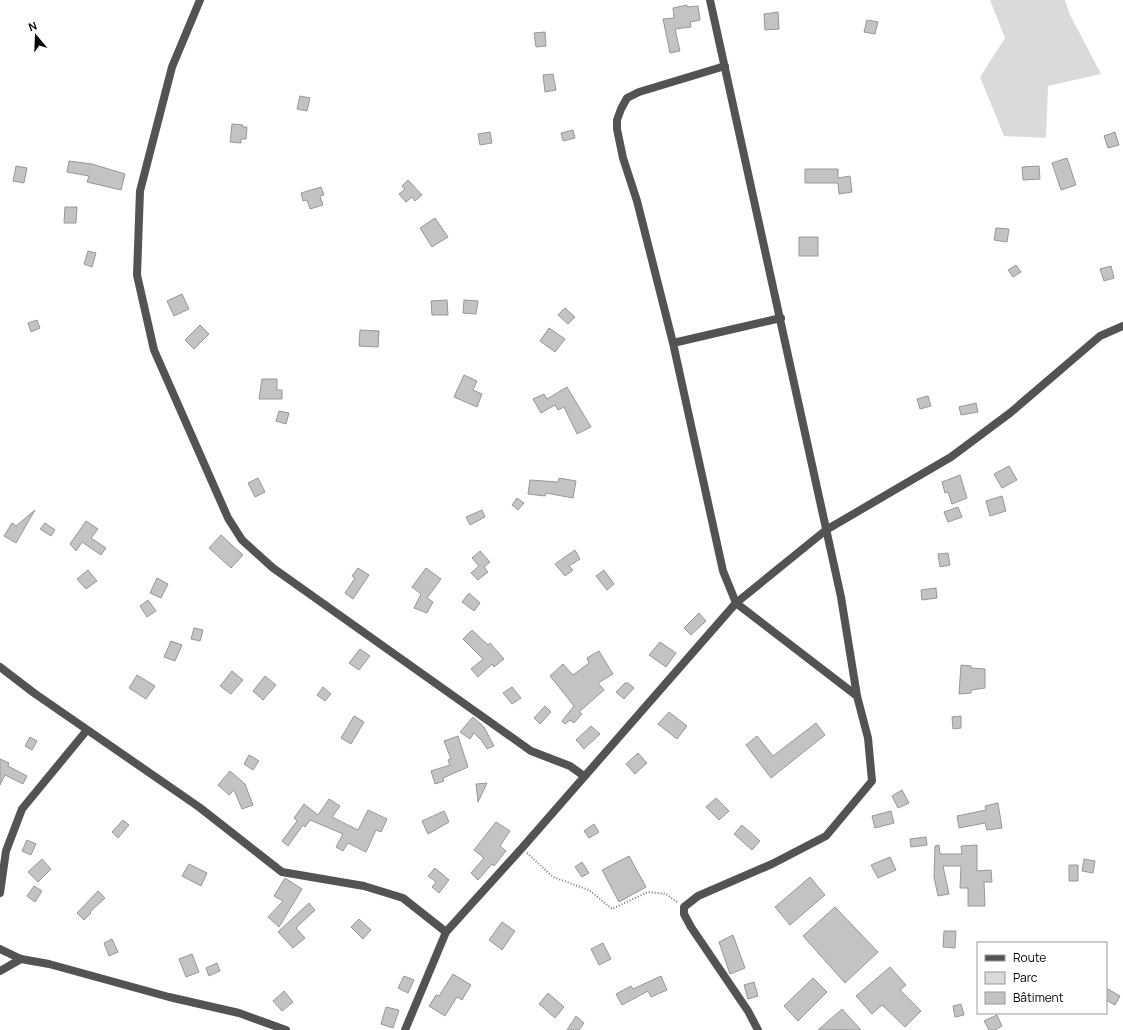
<svg xmlns="http://www.w3.org/2000/svg" width="1123" height="1030" font-family="Manrope,sans-serif">
<style>
.green{fill:#dadada}
.building{fill:#c3c3c3;stroke:#979797}
.lines{fill:none;stroke-linecap:round;stroke-linejoin:round}
.path{stroke:#757575;stroke-width:2;stroke-dasharray:1 2;stroke-linecap:butt}
.minor{stroke:#535353;stroke-width:8}
</style>
<rect width="100%" height="100%" fill="#fff"/>
<!-- green -->
<path class="green" d="M 990,0 L 1065,0 L 1070,15 L 1101,74 L 1048,86 L 1046,138 L 1004,136 L 980,77 L 1005,38 Z"/>
<!-- building -->
<path class="building" d="M 687,5 L 687,7 L 698,6 L 700,20 L 690,22 L 691,27 L 675,29 L 680,51 L 670,53 L 663,19 L 674,18 L 673,8 Z
M 778,12 L 779,29 L 765,30 L 764,14 Z
M 867,20 L 878,22 L 875,34 L 864,32 Z
M 545,32 L 546,46 L 536,47 L 534,33 Z
M 553,74 L 556,90 L 545,92 L 543,75 Z
M 300,96 L 310,98 L 307,111 L 297,109 Z
M 232,124 L 243,125 L 242,127 L 247,127 L 246,139 L 241,139 L 241,143 L 230,142 Z
M 573,130 L 575,138 L 563,141 L 561,133 Z
M 490,132 L 492,143 L 480,145 L 478,134 Z
M 1115,132 L 1119,145 L 1108,148 L 1104,136 Z
M 1067,158 L 1076,185 L 1061,190 L 1052,163 Z
M 69,161 L 92,164 L 125,174 L 121,190 L 87,182 L 89,176 L 67,172 Z
M 16,166 L 27,168 L 24,183 L 13,181 Z
M 1039,166 L 1040,179 L 1023,180 L 1022,167 Z
M 805,169 L 838,169 L 838,178 L 850,176 L 852,192 L 839,194 L 838,183 L 805,183 Z
M 408,180 L 422,195 L 415,201 L 412,197 L 406,202 L 399,194 L 405,189 L 402,186 Z
M 321,187 L 324,195 L 320,196 L 323,205 L 310,209 L 307,200 L 303,201 L 301,193 Z
M 65,207 L 77,207 L 76,223 L 64,223 Z
M 435,218 L 448,237 L 432,247 L 420,228 Z
M 996,228 L 1009,229 L 1007,242 L 994,240 Z
M 799,237 L 818,237 L 818,256 L 799,256 Z
M 88,251 L 96,253 L 92,267 L 84,264 Z
M 1016,265 L 1021,272 L 1013,277 L 1008,270 Z
M 1111,266 L 1114,278 L 1104,281 L 1100,269 Z
M 182,294 L 189,309 L 174,316 L 167,301 Z
M 447,300 L 448,315 L 432,315 L 431,301 Z
M 464,300 L 478,301 L 476,314 L 463,313 Z
M 565,308 L 575,317 L 568,324 L 558,315 Z
M 37,320 L 40,328 L 31,332 L 28,323 Z
M 200,325 L 209,334 L 194,349 L 185,340 Z
M 549,328 L 565,339 L 555,352 L 540,341 Z
M 360,330 L 379,331 L 378,347 L 359,346 Z
M 464,375 L 477,381 L 473,390 L 482,394 L 477,407 L 454,397 Z
M 262,379 L 277,379 L 277,390 L 282,390 L 282,399 L 259,399 Z
M 567,387 L 591,427 L 577,434 L 564,407 L 558,410 L 555,405 L 541,413 L 533,399 L 544,394 L 547,399 Z
M 928,396 L 931,406 L 920,409 L 917,399 Z
M 976,403 L 978,412 L 961,415 L 959,407 Z
M 279,411 L 289,413 L 286,424 L 276,421 Z
M 1009,466 L 1017,480 L 1002,488 L 994,474 Z
M 960,475 L 967,498 L 952,504 L 948,492 L 945,493 L 942,482 Z
M 258,478 L 265,492 L 255,497 L 248,483 Z
M 559,478 L 576,481 L 573,498 L 546,493 L 545,496 L 528,494 L 530,480 L 558,482 Z
M 1002,496 L 1006,511 L 990,516 L 986,501 Z
M 517,498 L 524,503 L 518,510 L 512,505 Z
M 958,507 L 962,517 L 948,522 L 944,512 Z
M 35,510 L 16,543 L 4,536 L 12,523 L 16,526 Z
M 482,510 L 485,517 L 470,525 L 466,517 Z
M 86,521 L 98,529 L 91,538 L 106,548 L 101,555 L 82,542 L 76,551 L 70,544 Z
M 45,523 L 55,530 L 51,536 L 40,529 Z
M 221,535 L 243,555 L 231,568 L 209,548 Z
M 575,550 L 580,559 L 569,566 L 573,570 L 565,576 L 555,564 Z
M 480,551 L 490,562 L 484,567 L 488,572 L 478,580 L 471,573 L 479,566 L 472,558 Z
M 948,553 L 950,565 L 940,567 L 938,554 Z
M 358,568 L 369,575 L 353,599 L 345,593 L 355,578 L 352,576 Z
M 426,568 L 441,579 L 427,598 L 433,602 L 427,613 L 414,608 L 421,594 L 412,587 Z
M 88,570 L 97,581 L 86,589 L 77,579 Z
M 604,570 L 614,584 L 607,590 L 596,576 Z
M 157,578 L 168,584 L 161,598 L 150,593 Z
M 936,588 L 937,598 L 922,600 L 921,590 Z
M 469,593 L 480,603 L 474,611 L 462,602 Z
M 148,600 L 156,611 L 147,617 L 140,606 Z
M 699,613 L 706,621 L 691,635 L 684,628 Z
M 194,628 L 203,630 L 200,641 L 191,639 Z
M 472,630 L 488,645 L 490,643 L 504,659 L 494,667 L 492,664 L 478,677 L 471,669 L 483,659 L 463,639 Z
M 171,641 L 182,645 L 175,661 L 164,657 Z
M 660,642 L 676,653 L 666,667 L 649,655 Z
M 360,649 L 370,656 L 359,670 L 349,663 Z
M 599,651 L 613,674 L 598,683 L 604,690 L 579,712 L 582,714 L 574,723 L 570,720 L 565,724 L 562,721 L 574,706 L 550,676 L 563,664 L 573,675 L 589,663 L 587,658 Z
M 961,665 L 971,666 L 971,668 L 985,669 L 985,688 L 971,690 L 971,693 L 959,694 Z
M 232,671 L 243,680 L 231,694 L 220,686 Z
M 137,675 L 155,686 L 146,699 L 129,688 Z
M 265,676 L 276,685 L 263,700 L 253,691 Z
M 625,683 L 628,683 L 634,688 L 624,699 L 616,692 Z
M 323,687 L 331,694 L 325,701 L 317,695 Z
M 512,687 L 521,698 L 512,704 L 503,693 Z
M 545,706 L 551,712 L 540,724 L 534,718 Z
M 669,712 L 687,726 L 677,739 L 658,724 Z
M 354,716 L 364,722 L 351,744 L 341,738 Z
M 961,716 L 961,728 L 953,729 L 952,717 Z
M 473,717 L 484,727 L 494,746 L 487,749 L 482,741 L 474,733 L 470,739 L 460,732 Z
M 816,723 L 825,735 L 771,778 L 746,745 L 757,736 L 773,756 Z
M 591,726 L 600,734 L 584,749 L 576,740 Z
M 458,736 L 468,767 L 443,778 L 444,781 L 435,784 L 431,771 L 450,765 L 448,760 L 451,759 L 444,741 Z
M 30,737 L 37,741 L 32,750 L 25,746 Z
M 638,753 L 647,763 L 635,774 L 626,764 Z
M 249,755 L 259,761 L 253,770 L 244,764 Z
M 0,759 L 9,763 L 8,766 L 27,776 L 23,784 L 5,775 L 0,785 Z
M 230,771 L 245,784 L 253,805 L 242,809 L 234,790 L 229,795 L 218,785 Z
M 487,783 L 478,802 L 476,784 Z
M 902,790 L 909,803 L 898,808 L 892,796 Z
M 716,798 L 729,811 L 719,820 L 706,807 Z
M 329,799 L 340,806 L 332,817 L 358,830 L 368,810 L 387,819 L 381,832 L 376,830 L 366,852 L 348,843 L 343,851 L 336,847 L 343,834 L 310,820 L 305,827 L 303,825 L 288,846 L 282,841 L 297,821 L 294,818 L 304,804 L 318,815 Z
M 998,803 L 1002,828 L 987,830 L 985,823 L 959,828 L 957,816 L 986,810 L 985,806 Z
M 444,811 L 449,822 L 428,834 L 422,821 Z
M 891,811 L 894,823 L 875,828 L 872,816 Z
M 123,820 L 129,825 L 118,838 L 112,832 Z
M 496,822 L 510,831 L 500,846 L 506,851 L 494,866 L 492,864 L 478,880 L 471,873 L 484,858 L 474,850 Z
M 594,824 L 599,832 L 589,838 L 584,831 Z
M 742,825 L 760,841 L 752,850 L 734,834 Z
M 926,837 L 927,845 L 911,847 L 910,839 Z
M 27,840 L 36,844 L 31,855 L 22,851 Z
M 939,845 L 940,854 L 962,854 L 961,846 L 977,845 L 977,871 L 991,870 L 992,882 L 984,882 L 985,906 L 968,906 L 968,888 L 960,888 L 961,866 L 943,866 L 949,894 L 938,896 L 934,877 L 935,846 Z
M 629,856 L 646,887 L 619,902 L 602,870 Z
M 890,857 L 896,870 L 878,878 L 871,865 Z
M 42,859 L 51,869 L 38,882 L 28,872 Z
M 1084,859 L 1095,861 L 1093,873 L 1082,871 Z
M 582,862 L 589,873 L 582,877 L 575,867 Z
M 189,864 L 207,873 L 201,886 L 182,876 Z
M 1069,865 L 1078,865 L 1078,881 L 1069,881 Z
M 435,868 L 449,880 L 439,893 L 432,887 L 436,882 L 428,876 Z
M 810,877 L 825,895 L 790,925 L 775,907 Z
M 285,878 L 302,889 L 279,927 L 268,917 L 283,901 L 274,896 Z
M 34,886 L 42,891 L 35,902 L 27,896 Z
M 98,891 L 105,898 L 90,912 L 91,913 L 84,920 L 77,913 Z
M 309,903 L 315,910 L 296,928 L 305,938 L 293,948 L 278,932 Z
M 835,907 L 878,952 L 845,983 L 803,936 Z
M 359,919 L 371,930 L 363,939 L 351,927 Z
M 502,922 L 515,931 L 502,950 L 489,940 Z
M 944,931 L 956,931 L 955,948 L 943,947 Z
M 733,935 L 745,968 L 730,974 L 719,942 Z
M 112,939 L 118,952 L 109,956 L 104,943 Z
M 603,943 L 611,959 L 599,965 L 591,949 Z
M 192,954 L 199,972 L 186,977 L 179,959 Z
M 217,963 L 220,971 L 209,976 L 206,968 Z
M 890,967 L 906,985 L 900,990 L 921,1011 L 905,1027 L 882,1005 L 872,1014 L 856,996 Z
M 453,974 L 471,985 L 462,1000 L 457,997 L 445,1016 L 429,1006 L 436,995 L 439,996 Z
M 404,976 L 414,980 L 408,993 L 398,988 Z
M 661,976 L 667,990 L 651,997 L 648,991 L 622,1005 L 616,994 L 631,986 L 633,989 Z
M 813,978 L 827,992 L 798,1021 L 784,1006 Z
M 754,982 L 758,996 L 748,999 L 744,985 Z
M 1106,988 L 1120,996 L 1115,1005 L 1106,1000 Z
M 284,991 L 293,1002 L 282,1011 L 273,1001 Z
M 548,993 L 564,1007 L 555,1018 L 539,1004 Z
M 961,1004 L 964,1015 L 955,1017 L 953,1006 Z
M 386,1007 L 399,1010 L 393,1028 L 381,1024 Z
M 842,1009 L 861,1030 L 818,1030 Z
M 997,1015 L 1002,1026 L 995,1030 L 989,1030 L 984,1021 Z
M 576,1016 L 584,1023 L 579,1030 L 567,1030 Z"/>
<g class="lines">
<!-- path -->
<path class="path" d="M 527,853 L 553,877 L 589,890 L 612,909 L 648,892 L 666,894 L 677,902"/>
<!-- minor -->
<path class="minor" d="M 200,0 L 172,67 L 140,191 L 137,275 L 154,350 L 228,518 L 242,540 L 273,568 L 531,751 L 570,766 L 584,776
M 710,0 L 841,597 L 857,696 L 868,738 L 872,781 L 826,836 L 772,864 L 698,896 L 684,907 L 684,914 L 691,927 L 748,1011 L 758,1030
M 725,66 L 639,92 L 627,98 L 621,109 L 617,120 L 617,129 L 623,158 L 637,201 L 673,343 L 723,571 L 736,603 L 857,696
M 673,343 L 781,318
M 0,667 L 34,693 L 199,807 L 282,872 L 364,886 L 403,898 L 446,932
M 0,893 L 6,851 L 22,809 L 87,730
M 0,949 L 21,959 L 49,964 L 169,997 L 239,1013 L 286,1030
M 0,971 L 21,959
M 405,1030 L 446,932 L 522,848 L 736,603 L 826,530 L 951,457 L 1010,413 L 1100,336 L 1123,326"/>
</g>
<!-- legend -->
<rect x="977" y="942" width="130" height="72" fill="#ffffff" stroke="#999999"/>
<rect x="985" y="955" width="20" height="6" fill="#535353" stroke="#999999"/>
<text x="1013" y="962" font-size="12" fill="#000000">Route</text>
<rect x="985" y="972" width="20" height="12" fill="#dadada" stroke="#999999"/>
<text x="1013" y="982" font-size="12" fill="#000000">Parc</text>
<rect x="985" y="992" width="20" height="12" fill="#c3c3c3" stroke="#999999"/>
<text x="1013" y="1002" font-size="12" fill="#000000">Bâtiment</text>
<!-- north arrow -->
<g transform="translate(36 36) rotate(341)" stroke="#ffffff" stroke-width="3" paint-order="stroke">
<path d="M0-3L7 15L0 10L-7 15Z" fill="#000000"/>
<text y="-6" font-size="11" font-weight="bold" text-anchor="middle" fill="#000000">N</text>
</g>
</svg>
